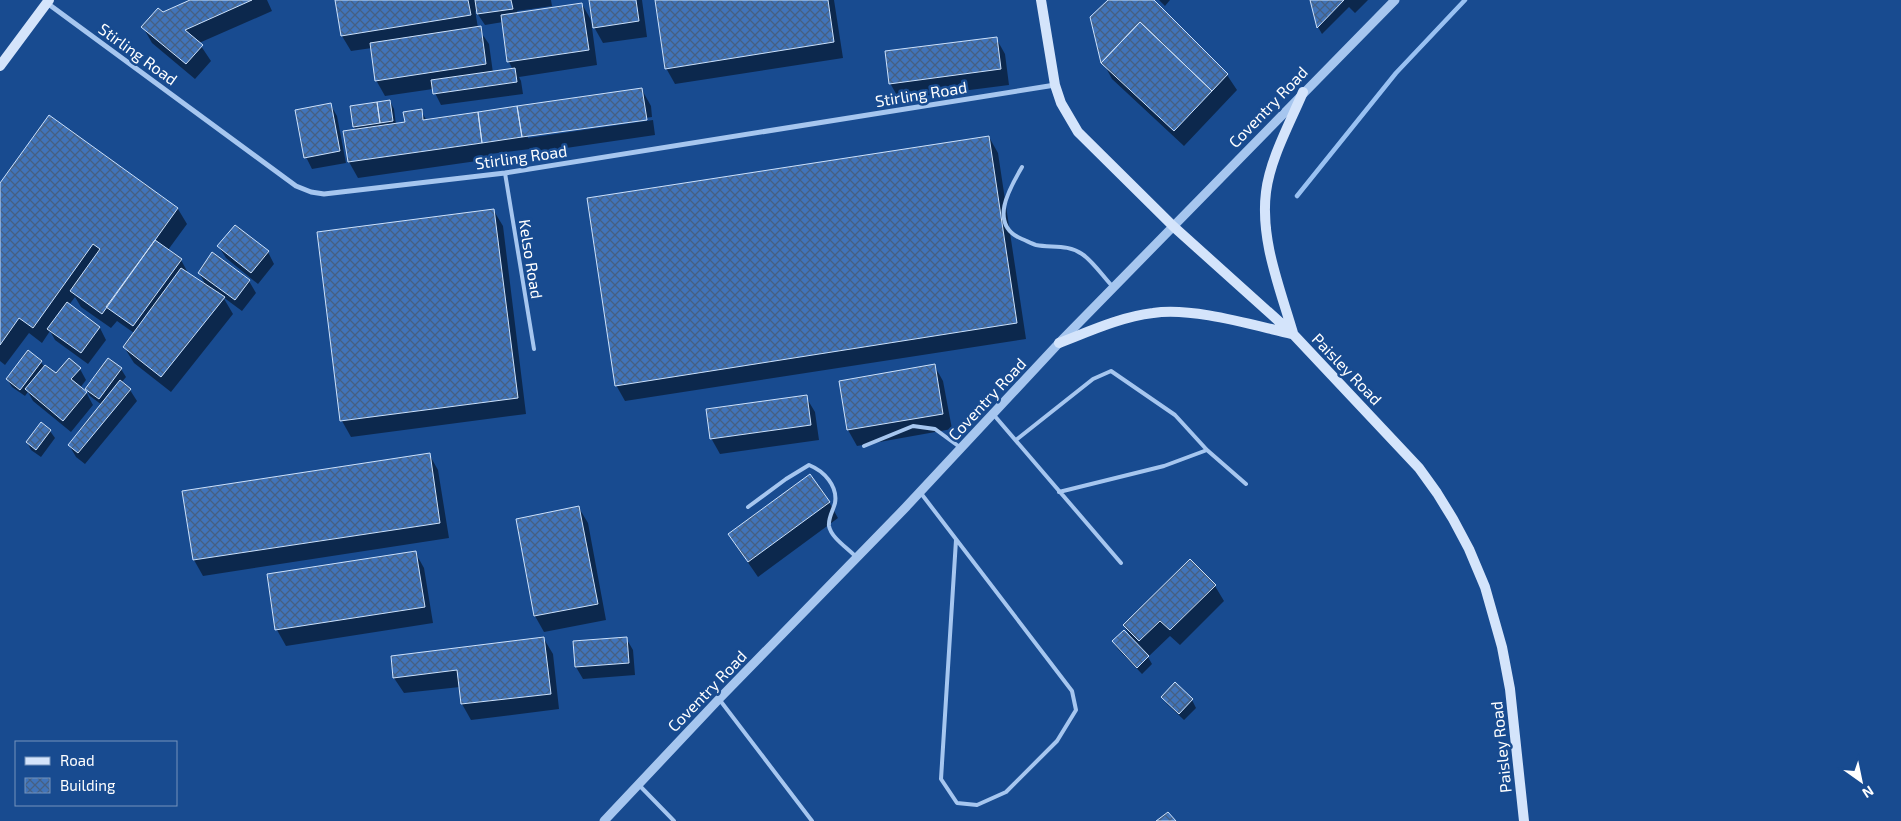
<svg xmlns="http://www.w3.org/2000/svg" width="1901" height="821" font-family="'Exo 2',sans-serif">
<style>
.shadow{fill:#0007;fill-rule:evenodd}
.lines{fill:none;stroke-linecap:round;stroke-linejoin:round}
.stream{stroke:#99c1f2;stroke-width:4.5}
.building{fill:url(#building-cross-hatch);stroke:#cce1fb}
.service{stroke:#a6c6ef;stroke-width:4}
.minor{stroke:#a6c6ef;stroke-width:5}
.tertiary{stroke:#a6c6ef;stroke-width:9}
.secondary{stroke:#d4e4fb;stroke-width:10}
.labels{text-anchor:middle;stroke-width:5;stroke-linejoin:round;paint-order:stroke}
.street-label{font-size:16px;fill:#fff;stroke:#184b90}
</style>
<defs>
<pattern id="building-cross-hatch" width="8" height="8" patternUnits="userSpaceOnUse" patternTransform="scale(1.25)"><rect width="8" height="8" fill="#4174b9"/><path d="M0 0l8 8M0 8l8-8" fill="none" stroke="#466082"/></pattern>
</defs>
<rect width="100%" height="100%" fill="#184b90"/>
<!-- shadow -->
<path class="shadow" d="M 193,0 L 267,0 L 272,11 L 199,43 L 211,61 L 195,79 L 152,43 L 143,27 L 163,13 Z
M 336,0 L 551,0 L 552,6 L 517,11 L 518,14 L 582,4 L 591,20 L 597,65 L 519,77 L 521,81 L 523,94 L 441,105 L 433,89 L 385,96 L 376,80 L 372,48 L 351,51 L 342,36 ZM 475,10 L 485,25 L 503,22 L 509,62 L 513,70 L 493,73 L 489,44 L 478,28 Z
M 591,0 L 642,0 L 647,37 L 603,43 L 594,27 Z
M 656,0 L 834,0 L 843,58 L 675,84 L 666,68 Z
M 1110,0 L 1152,0 L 1227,75 L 1237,90 L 1184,146 L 1112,79 L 1103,62 Z
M 1159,0 L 1170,0 L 1165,6 Z
M 1311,0 L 1368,0 L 1355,13 L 1349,7 L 1322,34 L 1318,27 Z
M 996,38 L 1005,54 L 1009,85 L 899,99 L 890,83 Z
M 642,90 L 651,106 L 652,117 L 528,135 L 528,138 L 653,120 L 655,135 L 532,153 L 530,149 L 490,154 L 491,159 L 358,178 L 349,162 L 345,132 L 357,131 L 354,127 L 352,107 L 390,101 L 394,109 L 396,125 L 406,123 L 421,111 L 427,121 Z
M 330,104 L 337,116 L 346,163 L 312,169 L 306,157 Z
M 989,137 L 998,153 L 1026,339 L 625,401 L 616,385 Z
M 0,185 L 178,209 L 187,224 L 168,250 L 181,260 L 187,271 L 186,273 L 207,287 L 199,273 L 249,281 L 256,293 L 242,311 L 223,297 L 233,314 L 171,392 L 134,363 L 124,347 L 134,333 L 117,321 L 111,328 L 81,307 L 75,297 L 69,305 L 100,328 L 106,340 L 88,364 L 55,340 L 50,331 L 42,343 L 29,333 L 5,365 L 0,361 Z
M 494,211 L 503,226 L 526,414 L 351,437 L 342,421 L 318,233 Z
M 219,247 L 268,252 L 274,264 L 258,284 L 226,258 Z
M 41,362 L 45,368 L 56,375 L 80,369 L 86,380 L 80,388 L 90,396 L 87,394 L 93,405 L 71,432 L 33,401 L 28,392 L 25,396 L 12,387 L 7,379 Z
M 934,365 L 943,381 L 952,429 L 857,446 L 848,430 L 840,382 Z
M 121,369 L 126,377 L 121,383 L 130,390 L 137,401 L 85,464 L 76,457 L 69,445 L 102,405 L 90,396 L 86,389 Z
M 806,397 L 815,412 L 819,440 L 720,454 L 711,438 Z
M 41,424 L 50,431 L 55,438 L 41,457 L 31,450 L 27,442 Z
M 429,454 L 438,470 L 449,538 L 203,576 L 194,560 L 184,492 Z
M 829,502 L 838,518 L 758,577 L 729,535 Z
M 579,508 L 588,523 L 606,620 L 544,632 L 535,616 L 517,520 Z
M 415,552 L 424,568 L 433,623 L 286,646 L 277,630 L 268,575 Z
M 1215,586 L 1224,601 L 1180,645 L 1170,636 L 1148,657 L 1152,664 L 1142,674 L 1118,649 L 1113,642 L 1132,639 L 1124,626 Z
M 626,638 L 633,650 L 635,675 L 583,679 L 576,667 Z
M 544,639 L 553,654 L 559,709 L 471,720 L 462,704 L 460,687 L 404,693 L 394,678 Z
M 1162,697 L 1192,700 L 1196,708 L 1184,720 L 1167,704 Z"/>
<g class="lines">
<!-- stream -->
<path class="stream" d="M 1297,196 L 1396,73 L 1465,0"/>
</g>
<!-- building -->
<path class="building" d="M 190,0 L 252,0 L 185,30 L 203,45 L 186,64 L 141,27 L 158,8 L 163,12 Z
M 335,0 L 468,0 L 471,15 L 341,36 Z
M 475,0 L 511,0 L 513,9 L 477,14 Z
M 589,0 L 636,0 L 639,21 L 593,28 Z
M 655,0 L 828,0 L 834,42 L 665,69 Z
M 1108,0 L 1154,0 L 1228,74 L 1212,91 L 1140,22 L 1101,63 L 1090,17 Z
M 1310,0 L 1344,0 L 1317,28 Z
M 582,3 L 589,50 L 507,62 L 501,15 Z
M 1140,22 L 1212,91 L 1174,131 L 1101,63 Z
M 481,26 L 486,64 L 375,81 L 370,43 Z
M 997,37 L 1001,69 L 889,84 L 885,51 Z
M 515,68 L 517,82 L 433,94 L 431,80 Z
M 642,88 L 647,120 L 522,137 L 517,106 Z
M 390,100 L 393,121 L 380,123 L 377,102 Z
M 377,102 L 380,123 L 353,127 L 350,106 Z
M 331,103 L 340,151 L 304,158 L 295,110 Z
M 517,106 L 522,137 L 482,143 L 478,112 Z
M 422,109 L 423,120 L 478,112 L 482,143 L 348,162 L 343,131 L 405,122 L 403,112 Z
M 49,115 L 178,208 L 102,314 L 70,291 L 100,249 L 93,244 L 33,328 L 19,318 L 0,345 L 0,183 Z
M 989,136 L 1017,323 L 615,386 L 587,198 Z
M 494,209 L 518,398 L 340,421 L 317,232 Z
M 235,225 L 269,251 L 251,273 L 217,246 Z
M 155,240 L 182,259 L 133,326 L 106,307 Z
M 212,252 L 250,280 L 235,300 L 198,273 Z
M 181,268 L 225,297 L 161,377 L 123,347 Z
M 67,302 L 100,327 L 81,353 L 47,329 Z
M 28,350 L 42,361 L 20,390 L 6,379 Z
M 69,358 L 81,368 L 71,379 L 87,392 L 63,421 L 25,389 L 45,365 L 56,373 Z
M 108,358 L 122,368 L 99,399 L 85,389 Z
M 935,364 L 943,414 L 847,430 L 839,381 Z
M 120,380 L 131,389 L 78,453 L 68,445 Z
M 807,395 L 811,425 L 710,439 L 706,409 Z
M 41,422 L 51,430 L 36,450 L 26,442 Z
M 430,453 L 440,523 L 193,560 L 182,491 Z
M 810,474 L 830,502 L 748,562 L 728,534 Z
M 579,506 L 598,604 L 534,616 L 516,519 Z
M 416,551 L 425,607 L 275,630 L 267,574 Z
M 1190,559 L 1216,585 L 1170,630 L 1160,621 L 1139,641 L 1123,625 Z
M 1124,630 L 1149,656 L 1137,668 L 1112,641 Z
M 544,637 L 551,694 L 461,704 L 457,670 L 393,678 L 391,656 Z
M 627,637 L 629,663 L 575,667 L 573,641 Z
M 1175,682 L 1193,699 L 1179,714 L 1161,697 Z
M 1168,812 L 1176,821 L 1156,821 Z"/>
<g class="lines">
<!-- service -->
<path class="service" d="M 1022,167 C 1009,189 988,225 1022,239 C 1027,241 1032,244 1036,245 C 1051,248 1068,244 1082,254 C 1093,261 1104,278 1114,288
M 505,173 L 534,349
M 993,414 L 1121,563
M 1016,440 L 1093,379 L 1111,371 L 1175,415 L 1207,450
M 864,446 L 913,426 L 935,429 L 961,448
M 920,492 L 1072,691 L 1076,710 L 1057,741 L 1006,792 L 977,805 L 957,803 L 941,779 L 956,540
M 1059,492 L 1164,466 L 1207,450 L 1246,484
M 748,507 L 786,479 L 809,465 C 824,471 838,486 835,503 C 833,511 828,518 829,526 C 831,538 849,549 857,558
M 719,699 L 812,821
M 639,785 L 674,821"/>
<!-- minor -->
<path class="minor" d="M 47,3 L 296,186 L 311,192 L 324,194 L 505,173 L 1055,85"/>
<!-- tertiary -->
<path class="tertiary" d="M 604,821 L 719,699 L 906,507 L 1059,343 L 1395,0"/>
<!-- secondary -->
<path class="secondary" d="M 1041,0 L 1055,85 L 1061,103 L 1078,132 L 1174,227 L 1293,334 L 1419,468 L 1437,493 L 1453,519 L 1469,549 L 1485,587 L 1502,647 L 1510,689 L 1524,821
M 0,66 L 49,0
M 1293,333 C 1280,288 1260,240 1266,192 C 1270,159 1290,123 1303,92
M 1059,343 C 1090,331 1120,317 1153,313 C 1193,307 1252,325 1292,334"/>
</g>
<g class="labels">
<!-- street labels -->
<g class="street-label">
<text transform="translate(138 54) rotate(36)" y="6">Stirling Road</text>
<text transform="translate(921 94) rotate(-9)" y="6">Stirling Road</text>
<text transform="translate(1268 107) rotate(-46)" y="6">Coventry Road</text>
<text transform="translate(521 157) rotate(-8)" y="6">Stirling Road</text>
<text transform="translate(531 259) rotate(81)" y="6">Kelso Road</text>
<text transform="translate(1347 369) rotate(46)" y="6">Paisley Road</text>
<text transform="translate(987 399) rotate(-47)" y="6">Coventry Road</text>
<text transform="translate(707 691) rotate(-46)" y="6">Coventry Road</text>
<text transform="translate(1501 747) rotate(-96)" y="6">Paisley Road</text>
</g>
</g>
<!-- legend -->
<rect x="15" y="741" width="162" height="65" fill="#184b90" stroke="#7493bc"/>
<rect x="25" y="757" width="25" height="8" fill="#d4e4fb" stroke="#7493bc"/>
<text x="60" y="766" font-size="15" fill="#ffffff">Road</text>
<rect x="25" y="778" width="25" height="15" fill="url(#building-cross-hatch)" stroke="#7493bc"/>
<text x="60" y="791" font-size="15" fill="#ffffff">Building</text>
<!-- north arrow -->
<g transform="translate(1861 781) rotate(147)" stroke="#184b90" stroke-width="4" paint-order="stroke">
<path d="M0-4L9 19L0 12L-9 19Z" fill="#ffffff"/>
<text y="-8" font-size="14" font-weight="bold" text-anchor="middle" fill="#ffffff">N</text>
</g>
</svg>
